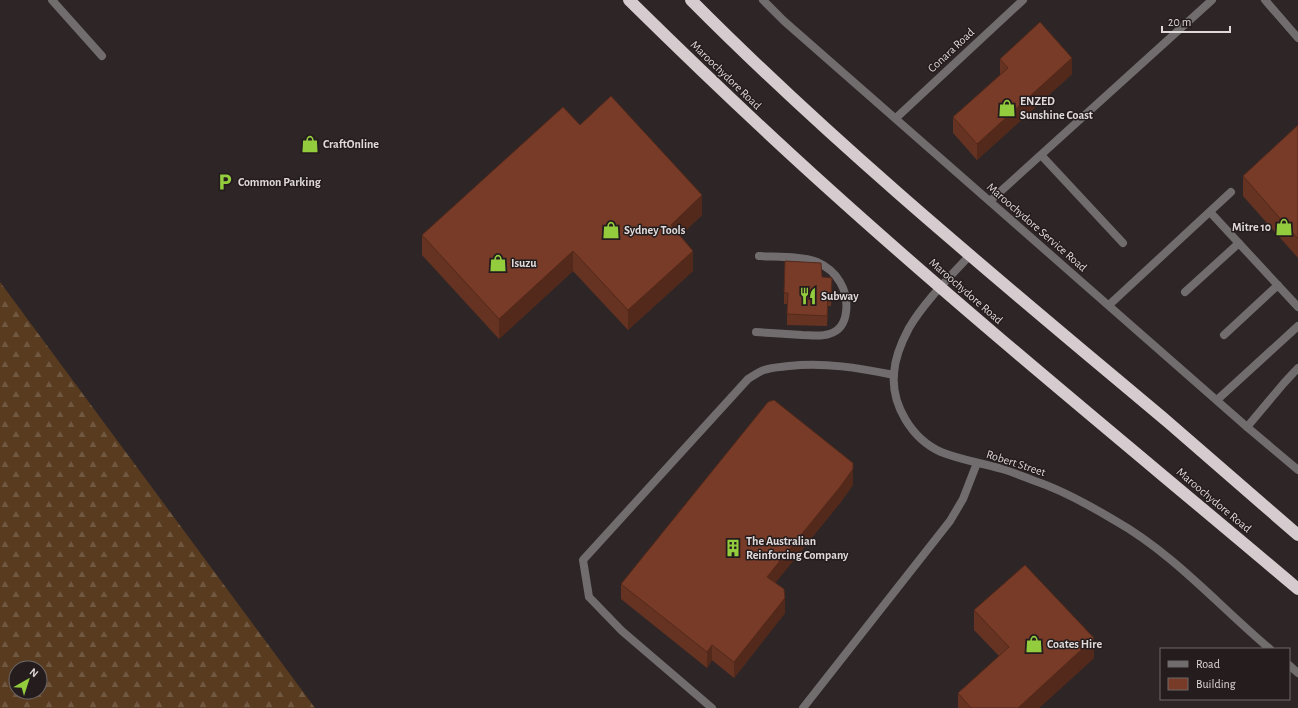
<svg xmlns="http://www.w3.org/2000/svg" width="1298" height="708" font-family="'Alegreya Sans',sans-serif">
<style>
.forest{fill:url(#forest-firs);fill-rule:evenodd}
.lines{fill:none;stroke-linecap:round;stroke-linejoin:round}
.lane{stroke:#716c6e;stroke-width:8}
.street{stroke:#716c6e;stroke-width:8}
.highway{stroke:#d6cccf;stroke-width:12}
.wall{fill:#632}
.shaded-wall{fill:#53291b}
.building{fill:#773b27;stroke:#53291b}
.labels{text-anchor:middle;stroke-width:3;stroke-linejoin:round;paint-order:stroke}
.street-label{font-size:12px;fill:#dfd9d9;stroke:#241c1d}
.poi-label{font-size:12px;font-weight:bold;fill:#dfd9d9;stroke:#241c1d;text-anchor:start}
</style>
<defs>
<pattern id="forest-firs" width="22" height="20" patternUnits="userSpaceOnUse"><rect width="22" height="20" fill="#593b20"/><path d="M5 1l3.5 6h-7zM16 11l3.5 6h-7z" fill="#705740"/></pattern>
</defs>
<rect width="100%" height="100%" fill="#2e2626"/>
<!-- forest -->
<path class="forest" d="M 0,282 L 315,708 L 0,708 ZM 16,668 L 40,668 L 40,692 L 16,692 Z"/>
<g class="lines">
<!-- lane -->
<path class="lane" d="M 1265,0 L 1298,38
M 1041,155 L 1123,243
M 990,201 L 1212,0
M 1210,212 L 1298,307
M 1185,292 L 1239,243
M 1109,305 L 1231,192
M 756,332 C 771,333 787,334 802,335 C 810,335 821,337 829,334 C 851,328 849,297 840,282 C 835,273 826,266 817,262 C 803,256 775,257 759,256
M 1224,335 L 1278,285
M 1217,400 L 1298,326
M 1247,427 L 1284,383 L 1298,368
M 712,708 L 622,631 L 589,597 L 583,560 L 748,379 C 753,376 758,372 764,370 C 772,367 781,367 789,366 C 824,362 859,368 894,375
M 803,708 L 950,521 L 963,499 L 977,463"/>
<!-- street -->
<path class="street" d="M 52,0 L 102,56
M 763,0 L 784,21 L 1247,427 L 1298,470
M 896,118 L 1023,0
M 970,255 C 949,278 925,301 909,328 C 902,341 895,358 894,373 C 891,405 912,439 941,452 C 961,460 982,463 1002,469 C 1013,472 1024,477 1035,481 C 1062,490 1089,505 1114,520 C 1173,553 1219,606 1270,649
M 1289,665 L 1298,673"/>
<!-- highway -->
<path class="highway" d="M 629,0 C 695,65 762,129 831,191 C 983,328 1142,457 1298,589
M 691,0 C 841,151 1006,286 1169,423 C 1212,460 1255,498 1298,535"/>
</g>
<!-- wall -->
<path class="wall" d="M 1000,59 L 1072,74 L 977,160 L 953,133 L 953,117 L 1000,75 Z
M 580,125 L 702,215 L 680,236 L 693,271 L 628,330 L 573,271 L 499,339 L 422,255 L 422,235 Z
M 1298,125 L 1298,258 L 1243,196 L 1243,176 Z
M 832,288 L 831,306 L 828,306 L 827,326 L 787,325 L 787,304 L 784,304 L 784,293 Z
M 853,485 L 840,503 L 775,583 L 785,613 L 734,678 L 712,660 L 707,668 L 621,599 L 621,584 Z
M 974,610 L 1094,658 L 1039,708 L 958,708 L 958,693 L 999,656 L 974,630 Z"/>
<!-- shaded-wall -->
<path class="shaded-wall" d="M 1072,58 L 1072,74 L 977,160 L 977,144 Z
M 702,195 L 702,215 L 671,245 L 671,225 Z
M 573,251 L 573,271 L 499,339 L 499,319 Z
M 693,251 L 693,271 L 628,330 L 628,310 Z
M 828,295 L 828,306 L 827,326 L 827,316 Z
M 853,469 L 853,485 L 840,503 L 767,593 L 767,577 Z
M 785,598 L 785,613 L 734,678 L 734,662 Z
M 1094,638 L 1094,658 L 1039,708 L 1018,708 Z
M 712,645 L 712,660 L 707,668 L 707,652 Z"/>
<!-- building -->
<path class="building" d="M 1040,22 L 1072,58 L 977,144 L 953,117 L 1008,68 L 1000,59 Z
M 611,96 L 702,195 L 671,225 L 693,251 L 628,310 L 573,251 L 499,319 L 422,235 L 563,107 L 580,125 Z
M 1298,125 L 1298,239 L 1243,176 Z
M 785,261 L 821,263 L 822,277 L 832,278 L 831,296 L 828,295 L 827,316 L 787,314 L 788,293 L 784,293 Z
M 774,400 L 853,463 L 853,469 L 840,487 L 767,577 L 784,589 L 785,598 L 734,662 L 712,645 L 707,652 L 621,584 L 768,402 Z
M 1025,565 L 1094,638 L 1018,708 L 971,708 L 958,693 L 1009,647 L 974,610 Z"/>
<!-- icons -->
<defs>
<g id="shop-bare" transform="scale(1.38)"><path d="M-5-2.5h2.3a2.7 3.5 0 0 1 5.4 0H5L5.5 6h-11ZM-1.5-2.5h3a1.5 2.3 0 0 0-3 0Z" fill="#93cd3e" stroke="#241c1d" stroke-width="2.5" paint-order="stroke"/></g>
<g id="parking-bare" transform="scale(1.38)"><path d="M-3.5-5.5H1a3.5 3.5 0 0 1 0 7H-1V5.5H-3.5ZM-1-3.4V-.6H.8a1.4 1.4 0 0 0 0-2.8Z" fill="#93cd3e" stroke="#241c1d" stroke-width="2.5" paint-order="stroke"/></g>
<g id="restaurant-bare" transform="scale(1.38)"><path d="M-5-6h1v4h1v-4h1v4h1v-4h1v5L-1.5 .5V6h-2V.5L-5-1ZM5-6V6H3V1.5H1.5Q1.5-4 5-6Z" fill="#93cd3e" stroke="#241c1d" stroke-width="2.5" paint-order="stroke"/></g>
<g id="building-bare" transform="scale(1.38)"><path d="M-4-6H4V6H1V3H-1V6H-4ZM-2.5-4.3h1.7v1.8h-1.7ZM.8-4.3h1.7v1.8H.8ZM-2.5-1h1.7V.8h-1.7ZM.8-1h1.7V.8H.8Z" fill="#93cd3e" stroke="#241c1d" stroke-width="2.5" paint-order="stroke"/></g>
</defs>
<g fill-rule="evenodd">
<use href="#shop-bare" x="1007" y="108"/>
<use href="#shop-bare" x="310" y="144"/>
<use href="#parking-bare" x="225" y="182"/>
<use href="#shop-bare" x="1284" y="227"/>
<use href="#shop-bare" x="611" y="230"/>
<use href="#shop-bare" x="498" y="263"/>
<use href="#restaurant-bare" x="808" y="296"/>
<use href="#building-bare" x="733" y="548"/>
<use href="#shop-bare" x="1034" y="644"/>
</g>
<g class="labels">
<!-- street labels -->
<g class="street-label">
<text transform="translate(951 50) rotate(-43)" y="4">Conara Road</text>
<text transform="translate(726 75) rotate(44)" y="4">Maroochydore Road</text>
<text transform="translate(1037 227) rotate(41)" y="4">Maroochydore Service Road</text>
<text transform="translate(966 291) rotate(41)" y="4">Maroochydore Road</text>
<text transform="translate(1016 463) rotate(18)" y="4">Robert Street</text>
<text transform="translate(1214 500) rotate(40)" y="4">Maroochydore Road</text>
</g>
<!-- poi labels -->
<g class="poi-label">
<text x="1020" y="105">ENZED<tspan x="1020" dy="14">Sunshine Coast</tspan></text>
<text x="323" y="148">CraftOnline</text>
<text x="238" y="186">Common Parking</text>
<text x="1271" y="231" text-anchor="end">Mitre 10</text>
<text x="624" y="234">Sydney Tools</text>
<text x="511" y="267">Isuzu</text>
<text x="821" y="300">Subway</text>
<text x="746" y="545">The Australian<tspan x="746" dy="14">Reinforcing Company</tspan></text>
<text x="1047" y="648">Coates Hire</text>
</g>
</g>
<!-- legend -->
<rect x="1160" y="648" width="130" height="52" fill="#241c1d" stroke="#6f6868"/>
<rect x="1168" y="661" width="20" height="6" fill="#716c6e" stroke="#6f6868"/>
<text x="1196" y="668" font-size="12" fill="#dfd9d9">Road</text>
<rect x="1168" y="678" width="20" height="12" fill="#773b27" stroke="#6f6868"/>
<text x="1196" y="688" font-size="12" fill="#dfd9d9">Building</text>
<!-- north arrow -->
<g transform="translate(28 680) rotate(39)"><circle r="19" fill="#241c1d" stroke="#6f6868"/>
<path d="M0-3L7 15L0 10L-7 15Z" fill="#93cd3e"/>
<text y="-6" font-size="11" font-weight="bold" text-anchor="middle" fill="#dfd9d9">N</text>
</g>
<!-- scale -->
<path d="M1162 26v6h68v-6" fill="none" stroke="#dfd9d9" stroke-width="2"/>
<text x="1168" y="26" font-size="12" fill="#dfd9d9" stroke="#241c1d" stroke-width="3" paint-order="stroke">20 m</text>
</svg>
